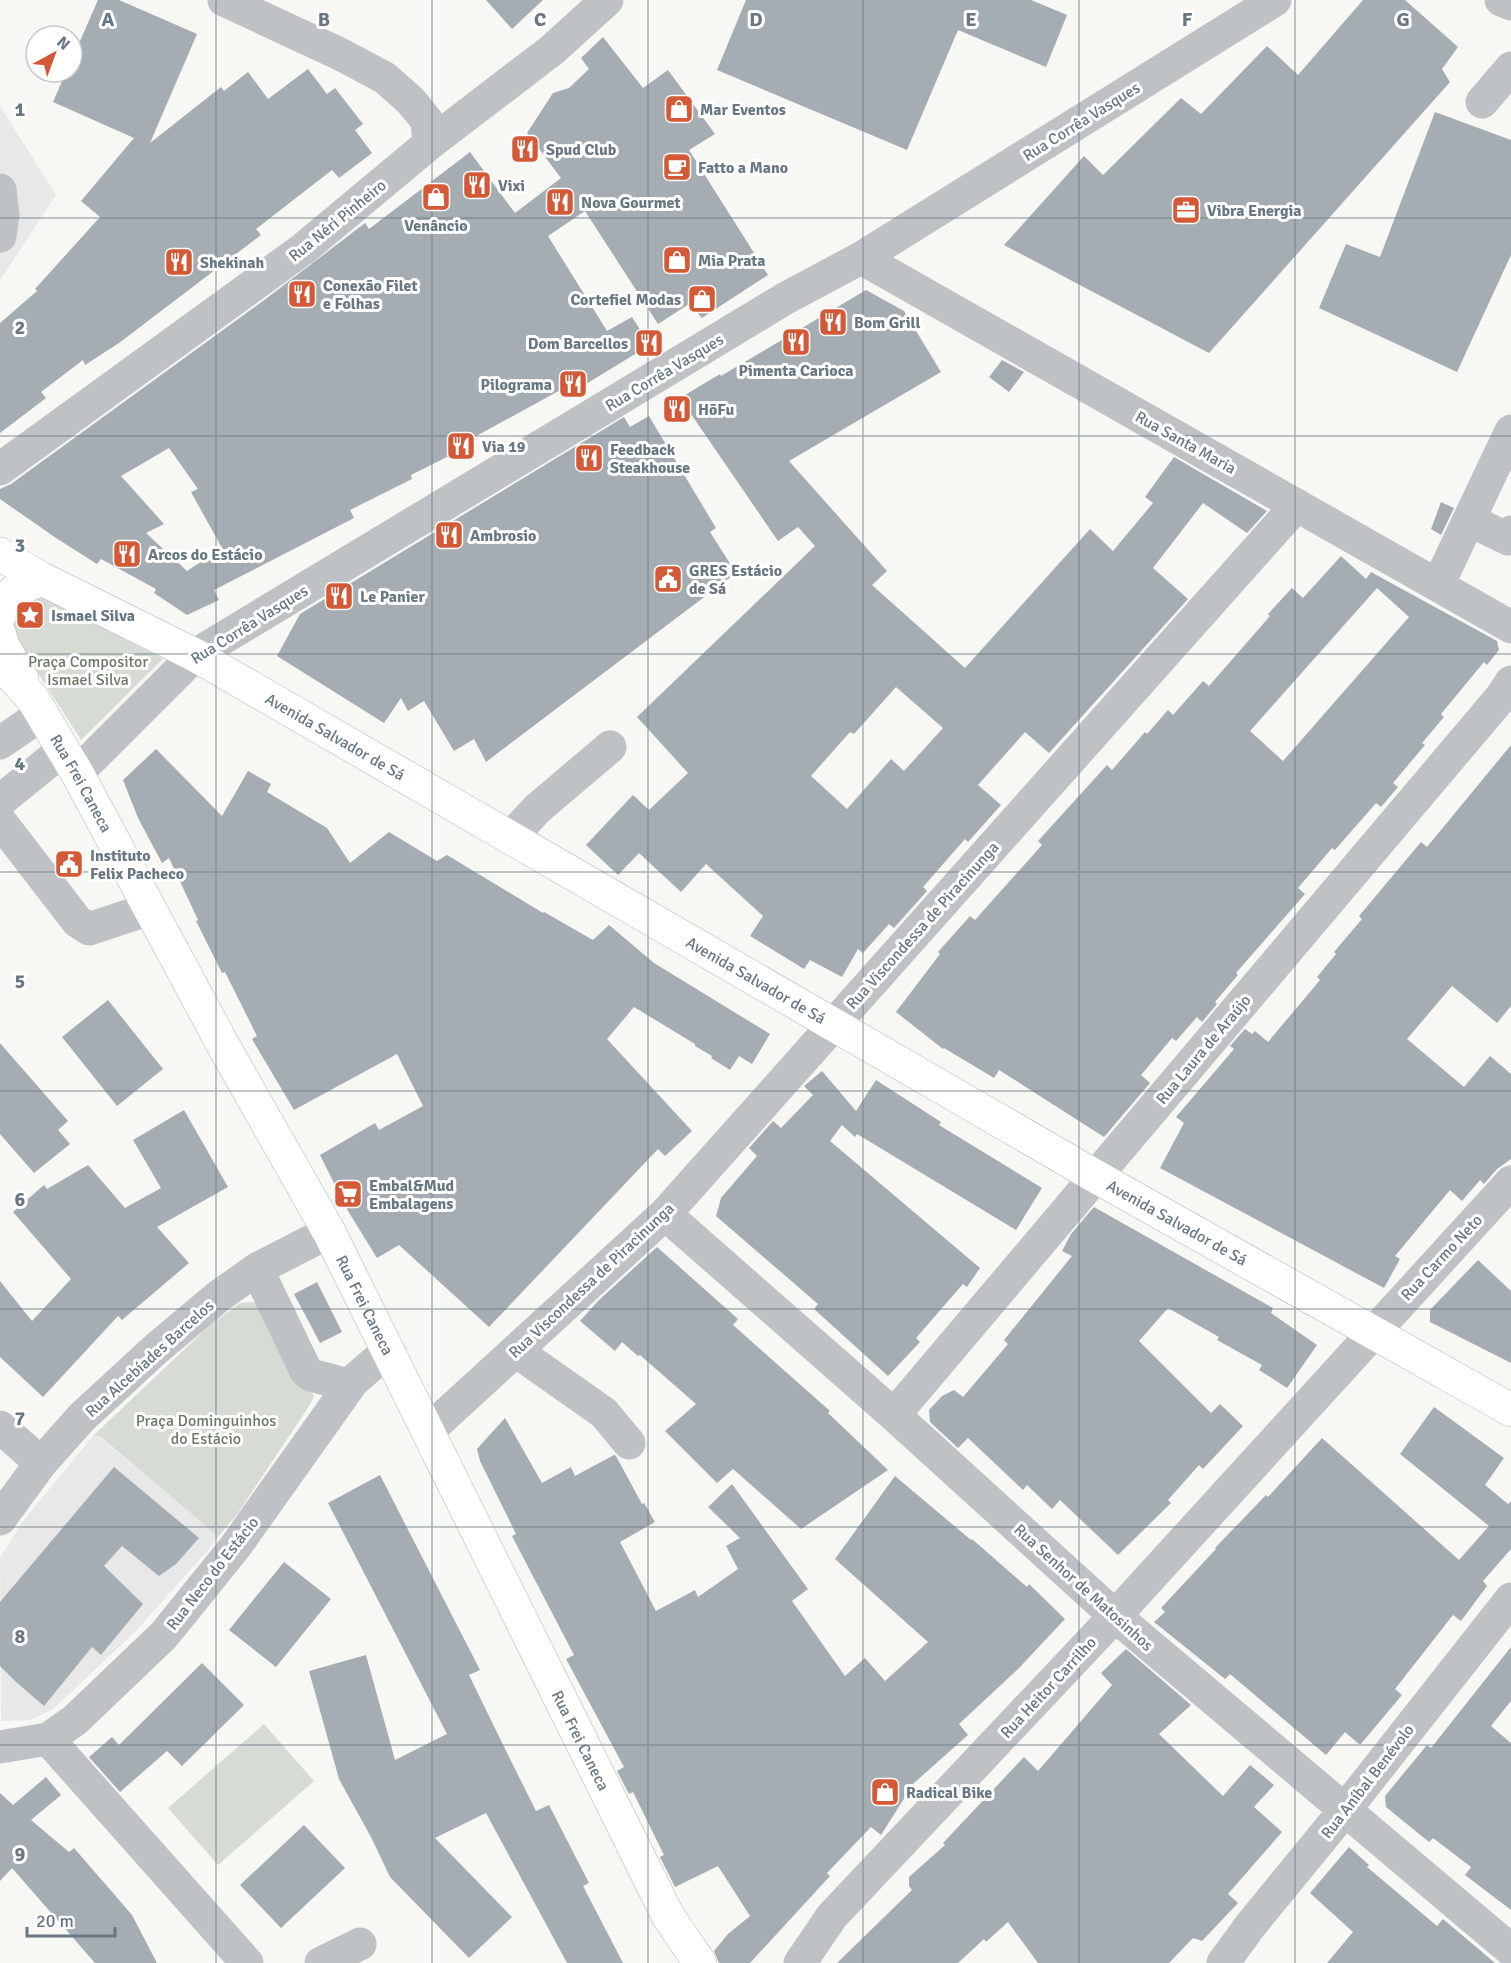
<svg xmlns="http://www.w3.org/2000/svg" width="1511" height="1963" font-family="Signika,sans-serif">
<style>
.built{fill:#e7e8e7}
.green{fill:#d6dbd4}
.building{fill:#a6adb2;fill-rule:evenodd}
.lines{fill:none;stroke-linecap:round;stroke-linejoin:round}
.major-casing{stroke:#b2b6b9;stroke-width:34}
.minor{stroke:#bec2c5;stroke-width:33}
.major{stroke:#fff;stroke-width:33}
.grid{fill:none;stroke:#687782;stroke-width:1.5;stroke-opacity:0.55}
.labels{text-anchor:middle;stroke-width:6;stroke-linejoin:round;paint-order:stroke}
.poi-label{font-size:16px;font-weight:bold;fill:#687782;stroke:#fff;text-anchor:start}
.street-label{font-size:16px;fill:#687782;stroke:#fff}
.park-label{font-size:16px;fill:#6b7a67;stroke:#fff}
.grid-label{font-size:20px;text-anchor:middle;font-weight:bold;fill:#687782;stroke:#fff;stroke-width:6;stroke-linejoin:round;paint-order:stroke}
</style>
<rect width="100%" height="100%" fill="#f7f7f4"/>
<!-- built -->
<path class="built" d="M 0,106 L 56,195 L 0,280 Z
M 94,1435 L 100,1437 L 215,1534 L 217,1538 L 208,1550 L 134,1633 L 52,1710 L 29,1720 L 1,1721 L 0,1558 L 23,1521 Z"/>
<!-- green -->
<path class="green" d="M 37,593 L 163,659 L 81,740 L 11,631 L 8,612 Z
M 250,1302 L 259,1303 L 274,1318 L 314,1396 L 309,1406 L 238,1513 L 217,1538 L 215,1534 L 101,1437 L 94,1435 L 209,1326 L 240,1303 Z
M 264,1724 L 314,1781 L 218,1865 L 168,1808 Z"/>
<!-- building -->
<path class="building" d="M 98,0 L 119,0 L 197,34 L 150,143 L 221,87 L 224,91 L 248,72 L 268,99 L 308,69 L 327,94 L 335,88 L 363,124 L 355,130 L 372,153 L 339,178 L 332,170 L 256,229 L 261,235 L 119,343 L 85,365 L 83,360 L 41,392 L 46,398 L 0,433 L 0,323 L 37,291 L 35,289 L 100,217 L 81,201 L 134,138 L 53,102 L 66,72 L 72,72 L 72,59 Z
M 486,0 L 543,0 L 512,29 Z
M 746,0 L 1031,0 L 1067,15 L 1046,67 L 958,30 L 907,150 L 717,70 Z
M 1363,0 L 1405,0 L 1458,47 L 1442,69 L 1450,82 L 1209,353 L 1004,245 L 1084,156 L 1103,175 L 1181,98 L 1201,114 L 1267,46 L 1298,75 Z
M 603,37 L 643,88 L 668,70 L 715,134 L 689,150 L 768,275 L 702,318 L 689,304 L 658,324 L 585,211 L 548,236 L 607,331 L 632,317 L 650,345 L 581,387 L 577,381 L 469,440 L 471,445 L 411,475 L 412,479 L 350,510 L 354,518 L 214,590 L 219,600 L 187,615 L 154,593 L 156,589 L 101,559 L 97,564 L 56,538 L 0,499 L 0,489 L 11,484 L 267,298 L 365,223 L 369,229 L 470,152 L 515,213 L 561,178 L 527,133 L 553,93 L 569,88 L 589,69 L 581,58 ZM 169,448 L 198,489 L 191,492 L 222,548 L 187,571 L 146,533 L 164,524 L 121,476 Z
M 1435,112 L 1511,140 L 1511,255 L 1457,372 L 1319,308 L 1346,244 L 1380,257 Z
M 866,290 L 904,311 L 941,372 L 789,461 L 887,571 L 872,585 L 965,668 L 1090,529 L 1113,551 L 1153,503 L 1145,497 L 1174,457 L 1267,511 L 1247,533 L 1203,503 L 1153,568 L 1188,599 L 1049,753 L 1025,732 L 978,785 L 1001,805 L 968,842 L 965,839 L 923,887 L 927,891 L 894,928 L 889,924 L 863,953 L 858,949 L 842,977 L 810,960 L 804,969 L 750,936 L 763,916 L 706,864 L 681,892 L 639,853 L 618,875 L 586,845 L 633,795 L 649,810 L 688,773 L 637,717 L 815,546 L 798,527 L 778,541 L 680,398 L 720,374 L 721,376 ZM 896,687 L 943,728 L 904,771 L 891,759 L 847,809 L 811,776 L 850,732 L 854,734 Z
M 1002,360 L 1024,372 L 1009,392 L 989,377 Z
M 649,416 L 716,528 L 710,532 L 736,573 L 486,762 L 474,739 L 454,751 L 424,701 L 408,711 L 401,698 L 384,723 L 277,656 L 300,614 L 624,417 L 630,427 Z
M 1441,502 L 1454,508 L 1441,535 L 1431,529 Z
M 1341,556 L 1366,579 L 1371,572 L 1497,641 L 1499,650 L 1487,665 L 1484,662 L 1441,714 L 1444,717 L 1422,743 L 1425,745 L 1393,783 L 1398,787 L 1381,807 L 1376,803 L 1335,850 L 1332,848 L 1298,888 L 1305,894 L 1236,973 L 1238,975 L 1215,1002 L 1217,1004 L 1202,1022 L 1197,1017 L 1176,1041 L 1172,1038 L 1141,1075 L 1150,1083 L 1104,1137 L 999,1070 L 994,1078 L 944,1048 L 943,1049 L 896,1012 L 940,954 L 938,952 L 970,916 L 975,920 L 1042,845 L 1038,841 L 1107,765 L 1112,770 L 1145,732 L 1147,734 L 1168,710 L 1173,715 L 1203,681 L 1209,686 L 1270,616 L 1268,614 L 1292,588 L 1303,598 ZM 1377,588 L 1409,617 L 1283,761 L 1250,731 Z
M 1511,745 L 1511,1006 L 1497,1023 L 1452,986 L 1407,1039 L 1464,1087 L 1490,1056 L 1511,1074 L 1511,1159 L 1497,1169 L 1484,1184 L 1480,1180 L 1462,1201 L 1450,1190 L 1395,1256 L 1400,1259 L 1384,1288 L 1160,1168 L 1184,1123 L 1176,1117 L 1234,1049 L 1230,1046 L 1245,1029 L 1252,1034 L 1255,1031 L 1268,1042 L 1320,980 L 1317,977 L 1336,954 L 1334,952 L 1362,919 L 1359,916 L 1421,842 L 1427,847 Z
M 156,749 L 222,816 L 248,771 L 271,784 L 267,792 L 327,828 L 350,863 L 389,832 L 437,861 L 447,855 L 543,913 L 544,912 L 593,940 L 609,925 L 654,963 L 770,1034 L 752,1064 L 739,1056 L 730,1070 L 711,1058 L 712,1056 L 695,1046 L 695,1044 L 634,1007 L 607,1039 L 692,1131 L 665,1156 L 658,1149 L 489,1327 L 399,1245 L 377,1258 L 348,1211 L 320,1155 L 375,1123 L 379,1130 L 423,1106 L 397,1054 L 294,1110 L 252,1039 L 257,1036 L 225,972 L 222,973 L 196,921 L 198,920 L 169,858 L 162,863 L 138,818 L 123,780 Z
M 108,1000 L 163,1069 L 117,1106 L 62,1037 Z
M 0,1043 L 68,1121 L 58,1130 L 70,1144 L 34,1173 L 0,1134 Z
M 822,1071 L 856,1111 L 876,1080 L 941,1122 L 939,1125 L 1042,1188 L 1016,1230 L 857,1134 L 855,1137 L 842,1125 L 830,1141 L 980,1268 L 967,1287 L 963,1284 L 916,1338 L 920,1342 L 888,1376 L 814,1309 L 818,1304 L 716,1216 L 721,1198 L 757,1156 L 749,1148 L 773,1121 L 781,1128 L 813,1095 L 804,1086 Z
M 184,1110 L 228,1187 L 157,1227 L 189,1263 L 122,1320 L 118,1316 L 43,1397 L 0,1357 L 0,1281 L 32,1321 L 71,1279 L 13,1212 L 44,1185 L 47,1189 L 88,1165 L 125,1208 L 161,1188 L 133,1140 Z
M 1094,1207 L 1273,1308 L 1271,1313 L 1317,1345 L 1287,1388 L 1259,1370 L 1262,1365 L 1217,1340 L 1219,1337 L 1168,1308 L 1139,1341 L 1211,1413 L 1220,1404 L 1243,1426 L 1203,1469 L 1199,1465 L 1168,1500 L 1171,1503 L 1118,1555 L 1060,1500 L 1052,1509 L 1027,1485 L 1023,1490 L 968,1438 L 958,1448 L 930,1422 L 929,1410 L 942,1396 L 954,1390 L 963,1397 L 1008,1344 L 1004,1340 L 1072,1256 L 1062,1251 L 1071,1234 Z
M 657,1247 L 738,1319 L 733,1325 L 830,1411 L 828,1413 L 888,1470 L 801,1529 L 733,1469 L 717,1483 L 665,1431 L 696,1404 L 640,1355 L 638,1356 L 622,1342 L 615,1351 L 580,1321 L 599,1300 Z
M 1478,1260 L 1511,1291 L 1511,1363 L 1430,1322 L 1430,1310 Z
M 317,1282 L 342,1332 L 320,1343 L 294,1294 Z
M 1434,1407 L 1504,1458 L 1485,1485 L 1508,1504 L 1511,1501 L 1511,1549 L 1483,1581 L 1487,1586 L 1461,1621 L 1453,1615 L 1395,1689 L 1402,1695 L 1360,1745 L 1345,1732 L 1326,1755 L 1230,1674 L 1225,1679 L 1154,1622 L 1165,1612 L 1161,1608 L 1216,1549 L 1215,1548 L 1266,1495 L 1268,1497 L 1322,1438 L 1459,1560 L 1489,1526 L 1400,1454 Z
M 505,1418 L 542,1483 L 571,1467 L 575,1476 L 614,1455 L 616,1456 L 642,1504 L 644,1503 L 655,1522 L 620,1542 L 656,1611 L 695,1590 L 698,1597 L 738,1569 L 726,1546 L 740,1538 L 708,1507 L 732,1484 L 808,1589 L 792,1601 L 845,1676 L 865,1658 L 885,1681 L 928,1642 L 835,1559 L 895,1476 L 971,1540 L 972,1539 L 1027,1587 L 1029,1584 L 1065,1619 L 1019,1668 L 959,1724 L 968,1735 L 914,1783 L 881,1835 L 871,1827 L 827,1873 L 830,1876 L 750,1963 L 719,1963 L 714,1951 L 728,1934 L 750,1916 L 718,1866 L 675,1887 L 660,1857 L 664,1855 L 633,1792 L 629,1794 L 617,1771 L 624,1767 L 566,1659 L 574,1655 L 512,1536 L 516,1534 L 480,1461 L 477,1449 Z
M 114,1467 L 199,1538 L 176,1564 L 159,1576 L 122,1546 L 104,1566 L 143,1604 L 101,1655 L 92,1647 L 44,1706 L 16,1682 L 0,1666 L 0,1602 Z
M 380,1475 L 480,1670 L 469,1675 L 512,1763 L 536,1811 L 549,1805 L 589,1883 L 583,1886 L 623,1963 L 567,1963 L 486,1813 L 435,1838 L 512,1917 L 469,1958 L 390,1877 L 372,1839 L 339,1779 L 309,1671 L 366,1655 L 395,1760 L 447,1734 L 328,1503 Z
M 284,1562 L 331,1599 L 276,1667 L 229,1630 Z
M 1511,1647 L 1511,1701 L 1491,1726 L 1511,1743 L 1511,1910 L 1465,1875 L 1471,1867 L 1433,1838 L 1429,1842 L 1386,1807 L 1385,1796 L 1427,1745 L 1431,1748 Z
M 1126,1649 L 1191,1705 L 1159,1734 L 1223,1796 L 1250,1765 L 1274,1785 L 1254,1807 L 1282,1832 L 1228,1894 L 1238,1903 L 1202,1941 L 1193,1938 L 1169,1963 L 1038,1963 L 1008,1922 L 986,1942 L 984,1939 L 958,1963 L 837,1963 L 912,1890 L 909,1886 L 909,1877 L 945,1845 L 943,1843 L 1024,1757 L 1038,1771 L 1112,1685 L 1101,1673 Z
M 202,1663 L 244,1705 L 182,1766 L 167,1751 L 120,1792 L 89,1757 L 112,1737 L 119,1745 Z
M 46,1777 L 61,1795 L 31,1820 L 69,1852 L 74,1848 L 132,1915 L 157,1963 L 95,1963 L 12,1868 L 0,1881 L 0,1793 L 13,1805 Z
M 304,1825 L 345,1868 L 281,1928 L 240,1885 Z
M 1349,1847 L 1369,1865 L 1367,1867 L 1437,1926 L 1443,1919 L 1495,1963 L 1327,1963 L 1353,1932 L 1310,1893 Z"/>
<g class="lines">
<!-- major casing -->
<g class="major-casing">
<g id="major">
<path id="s1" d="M 0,554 L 42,579 L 195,655 L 1095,1176 L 1511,1410"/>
<path d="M 0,615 L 3,600 L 18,589 L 42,579"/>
<path d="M 0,635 L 2,644 L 22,679"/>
<path id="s2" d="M 0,663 L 33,699 L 77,773 L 223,1045 L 329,1232 L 668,1916 L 700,1963"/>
</g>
</g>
<!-- minor -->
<path class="minor" d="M 224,0 L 340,54 L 385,78 L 411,101 L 427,121 L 429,144
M 1501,0 L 1511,4
M 1482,102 L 1511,68
M 0,190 L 3,215 L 0,236
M 861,258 L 1511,627
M 0,469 L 303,249 L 429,144 L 552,50 L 607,0
M 1469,520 L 1508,539 L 1511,532
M 1438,585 L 1511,431
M 0,743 L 42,714
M 77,773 L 195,655 L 786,298 L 861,258 L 1275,0
M 0,801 L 63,750
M 0,821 L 77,921 L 89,929 L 149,909
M 511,837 L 537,809 L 610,747
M 665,1214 L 894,1415 L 1115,1616 L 1511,1950
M 257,1269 L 306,1371 L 311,1375 L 337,1382 L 347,1389
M 516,1351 L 604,1413 L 629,1443
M 894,1415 L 1502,696 L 1511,682
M 0,1427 L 41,1463
M 429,1430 L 665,1214 L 1297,505
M 0,1519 L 41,1463 L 82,1417 L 157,1348 L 219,1296 L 257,1269 L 329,1232
M 48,1739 L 247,1963
M 0,1747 L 48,1739 L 75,1720 L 164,1635 L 235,1547 L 353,1381 L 374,1363 L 391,1355
M 321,1963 L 360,1944
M 800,1963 L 832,1916 L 1115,1616 L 1511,1182
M 1223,1963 L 1250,1926 L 1344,1811 L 1511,1599"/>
<!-- major -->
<use href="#major" class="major"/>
</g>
<!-- grid -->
<path class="grid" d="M 216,0 L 216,1963M 432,0 L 432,1963M 648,0 L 648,1963M 863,0 L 863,1963M 1079,0 L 1079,1963M 1295,0 L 1295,1963M 0,218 L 1511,218M 0,436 L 1511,436M 0,654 L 1511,654M 0,872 L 1511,872M 0,1091 L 1511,1091M 0,1309 L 1511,1309M 0,1527 L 1511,1527M 0,1745 L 1511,1745"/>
<!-- icons -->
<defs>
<g id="shop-square" transform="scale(1.5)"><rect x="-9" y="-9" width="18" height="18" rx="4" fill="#d45936" stroke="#fff"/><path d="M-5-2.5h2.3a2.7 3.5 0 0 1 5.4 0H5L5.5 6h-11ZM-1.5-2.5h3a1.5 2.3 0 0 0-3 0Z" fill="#fff"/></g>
<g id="restaurant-square" transform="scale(1.5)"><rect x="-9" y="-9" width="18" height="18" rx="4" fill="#d45936" stroke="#fff"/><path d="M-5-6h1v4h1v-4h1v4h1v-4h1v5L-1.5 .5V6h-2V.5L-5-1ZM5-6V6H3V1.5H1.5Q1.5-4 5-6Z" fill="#fff"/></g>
<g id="cafe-square" transform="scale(1.5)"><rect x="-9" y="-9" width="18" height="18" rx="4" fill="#d45936" stroke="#fff"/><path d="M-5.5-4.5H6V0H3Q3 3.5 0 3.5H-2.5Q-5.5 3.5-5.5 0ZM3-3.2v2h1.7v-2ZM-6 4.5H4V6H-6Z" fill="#fff"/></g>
<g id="office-square" transform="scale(1.5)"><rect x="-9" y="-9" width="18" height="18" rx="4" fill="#d45936" stroke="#fff"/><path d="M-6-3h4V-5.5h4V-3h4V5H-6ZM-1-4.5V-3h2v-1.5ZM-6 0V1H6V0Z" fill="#fff"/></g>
<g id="civic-square" transform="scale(1.5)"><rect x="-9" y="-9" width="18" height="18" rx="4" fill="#d45936" stroke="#fff"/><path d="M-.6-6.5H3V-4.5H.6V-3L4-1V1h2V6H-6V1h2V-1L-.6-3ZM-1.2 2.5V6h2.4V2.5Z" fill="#fff"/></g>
<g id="sight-square" transform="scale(1.5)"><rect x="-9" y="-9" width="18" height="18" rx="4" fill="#d45936" stroke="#fff"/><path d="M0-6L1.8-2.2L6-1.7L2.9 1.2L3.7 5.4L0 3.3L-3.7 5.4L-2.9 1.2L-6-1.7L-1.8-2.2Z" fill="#fff"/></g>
<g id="supermarket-square" transform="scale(1.5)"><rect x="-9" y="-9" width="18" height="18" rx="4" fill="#d45936" stroke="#fff"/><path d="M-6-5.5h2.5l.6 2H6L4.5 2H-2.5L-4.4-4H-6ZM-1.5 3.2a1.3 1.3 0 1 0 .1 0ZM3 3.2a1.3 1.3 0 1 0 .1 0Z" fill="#fff"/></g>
</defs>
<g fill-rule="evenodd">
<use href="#shop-square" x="679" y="109"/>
<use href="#restaurant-square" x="525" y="149"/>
<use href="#cafe-square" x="677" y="167"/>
<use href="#restaurant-square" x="477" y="185"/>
<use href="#shop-square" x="436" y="197"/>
<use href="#restaurant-square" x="560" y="202"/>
<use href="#office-square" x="1186" y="210"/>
<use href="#shop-square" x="677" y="260"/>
<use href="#restaurant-square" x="179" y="262"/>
<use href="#restaurant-square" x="302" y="294"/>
<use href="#shop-square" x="702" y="299"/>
<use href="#restaurant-square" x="833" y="322"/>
<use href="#restaurant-square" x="796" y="342"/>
<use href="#restaurant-square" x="649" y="343"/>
<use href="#restaurant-square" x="573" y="384"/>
<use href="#restaurant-square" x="677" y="409"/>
<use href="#restaurant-square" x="461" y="446"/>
<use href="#restaurant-square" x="589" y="458"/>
<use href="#restaurant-square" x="449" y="535"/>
<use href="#restaurant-square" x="127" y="554"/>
<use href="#civic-square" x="668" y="579"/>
<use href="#restaurant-square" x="339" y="596"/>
<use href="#sight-square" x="30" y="615"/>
<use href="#civic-square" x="69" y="864"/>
<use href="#supermarket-square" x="348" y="1194"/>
<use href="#shop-square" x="885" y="1792"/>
</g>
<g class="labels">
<!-- poi labels -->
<g class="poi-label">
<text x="700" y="115">Mar Eventos</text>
<text x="546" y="155">Spud Club</text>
<text x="698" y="173">Fatto a Mano</text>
<text x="498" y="191">Vixi</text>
<text x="581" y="208">Nova Gourmet</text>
<text x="1207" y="216">Vibra Energia</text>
<text x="436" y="231" text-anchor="middle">Venâncio</text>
<text x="698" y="266">Mia Prata</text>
<text x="200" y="268">Shekinah</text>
<text x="323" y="291">Conexão Filet<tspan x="323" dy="18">e Folhas</tspan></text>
<text x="681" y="305" text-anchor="end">Cortefiel Modas</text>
<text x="854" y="328">Bom Grill</text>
<text x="628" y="349" text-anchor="end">Dom Barcellos</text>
<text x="796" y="376" text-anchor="middle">Pimenta Carioca</text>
<text x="552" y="390" text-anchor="end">Pilograma</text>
<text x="698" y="415">HōFu</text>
<text x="482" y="452">Via 19</text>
<text x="610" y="455">Feedback<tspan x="610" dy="18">Steakhouse</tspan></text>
<text x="470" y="541">Ambrosio</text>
<text x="148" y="560">Arcos do Estácio</text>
<text x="689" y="576">GRES Estácio<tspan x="689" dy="18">de Sá</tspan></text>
<text x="360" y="602">Le Panier</text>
<text x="51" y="621">Ismael Silva</text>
<text x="90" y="861">Instituto<tspan x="90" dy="18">Felix Pacheco</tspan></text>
<text x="369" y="1191">Embal&amp;Mud<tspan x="369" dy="18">Embalagens</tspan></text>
<text x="906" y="1798">Radical Bike</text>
</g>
<!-- street labels -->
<g class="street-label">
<text transform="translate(1081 121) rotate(-32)" y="6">Rua Corrêa Vasques</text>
<text transform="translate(337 220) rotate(-39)" y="6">Rua Néri Pinheiro</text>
<text transform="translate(664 372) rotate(-31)" y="6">Rua Corrêa Vasques</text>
<text transform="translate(1186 442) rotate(29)" y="6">Rua Santa Maria</text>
<text transform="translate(249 624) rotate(-32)" y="6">Rua Corrêa Vasques</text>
<text dy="6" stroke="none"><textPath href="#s1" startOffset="382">Avenida Salvador de Sá</textPath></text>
<text dy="6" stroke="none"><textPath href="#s2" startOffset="146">Rua Frei Caneca</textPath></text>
<text transform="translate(922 925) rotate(-48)" y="6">Rua Viscondessa de Piracinunga</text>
<text dy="6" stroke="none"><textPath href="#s1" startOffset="868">Avenida Salvador de Sá</textPath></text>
<text transform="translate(1203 1049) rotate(-50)" y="6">Rua Laura de Araújo</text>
<text dy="6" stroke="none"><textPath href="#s1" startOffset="1354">Avenida Salvador de Sá</textPath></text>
<text transform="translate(1441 1257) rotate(-47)" y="6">Rua Carmo Neto</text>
<text transform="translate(591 1280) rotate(-43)" y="6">Rua Viscondessa de Piracinunga</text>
<text dy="6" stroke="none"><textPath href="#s2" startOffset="740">Rua Frei Caneca</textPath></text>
<text transform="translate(149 1358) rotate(-42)" y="6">Rua Alcebíades Barcelos</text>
<text transform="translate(212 1573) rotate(-52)" y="6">Rua Neco do Estácio</text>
<text transform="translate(1084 1587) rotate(42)" y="6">Rua Senhor de Matosinhos</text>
<text transform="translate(1048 1687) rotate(-47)" y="6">Rua Heitor Carrilho</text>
<text dy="6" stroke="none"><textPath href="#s2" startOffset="1226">Rua Frei Caneca</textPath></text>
<text transform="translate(1367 1781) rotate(-52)" y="6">Rua Aníbal Benévolo</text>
</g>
<!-- park labels -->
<g class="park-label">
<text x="88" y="667">Praça Compositor<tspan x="88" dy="18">Ismael Silva</tspan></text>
<text x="206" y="1426">Praça Dominguinhos<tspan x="206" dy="18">do Estácio</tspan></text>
</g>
</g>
<g class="grid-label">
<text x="108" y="26">A</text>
<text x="324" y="26">B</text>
<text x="540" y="26">C</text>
<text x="756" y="26">D</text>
<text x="971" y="26">E</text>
<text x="1187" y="26">F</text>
<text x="1403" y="26">G</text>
<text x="20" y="116">1</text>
<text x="20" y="334">2</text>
<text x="20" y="552">3</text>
<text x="20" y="770">4</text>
<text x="20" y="988">5</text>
<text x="20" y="1206">6</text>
<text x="20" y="1425">7</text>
<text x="20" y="1643">8</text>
<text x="20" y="1861">9</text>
</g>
<!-- north arrow -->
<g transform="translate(54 54) rotate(41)"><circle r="28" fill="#ffffff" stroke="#c3c9cd" stroke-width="1.5"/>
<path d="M0-4.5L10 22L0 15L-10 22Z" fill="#d45936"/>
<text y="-9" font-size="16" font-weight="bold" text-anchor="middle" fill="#687782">N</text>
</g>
<!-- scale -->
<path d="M27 1927v9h88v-9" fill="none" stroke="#687782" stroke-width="3"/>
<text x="36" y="1927" font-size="18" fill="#687782" stroke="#ffffff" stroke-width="4.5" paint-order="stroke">20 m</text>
</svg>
